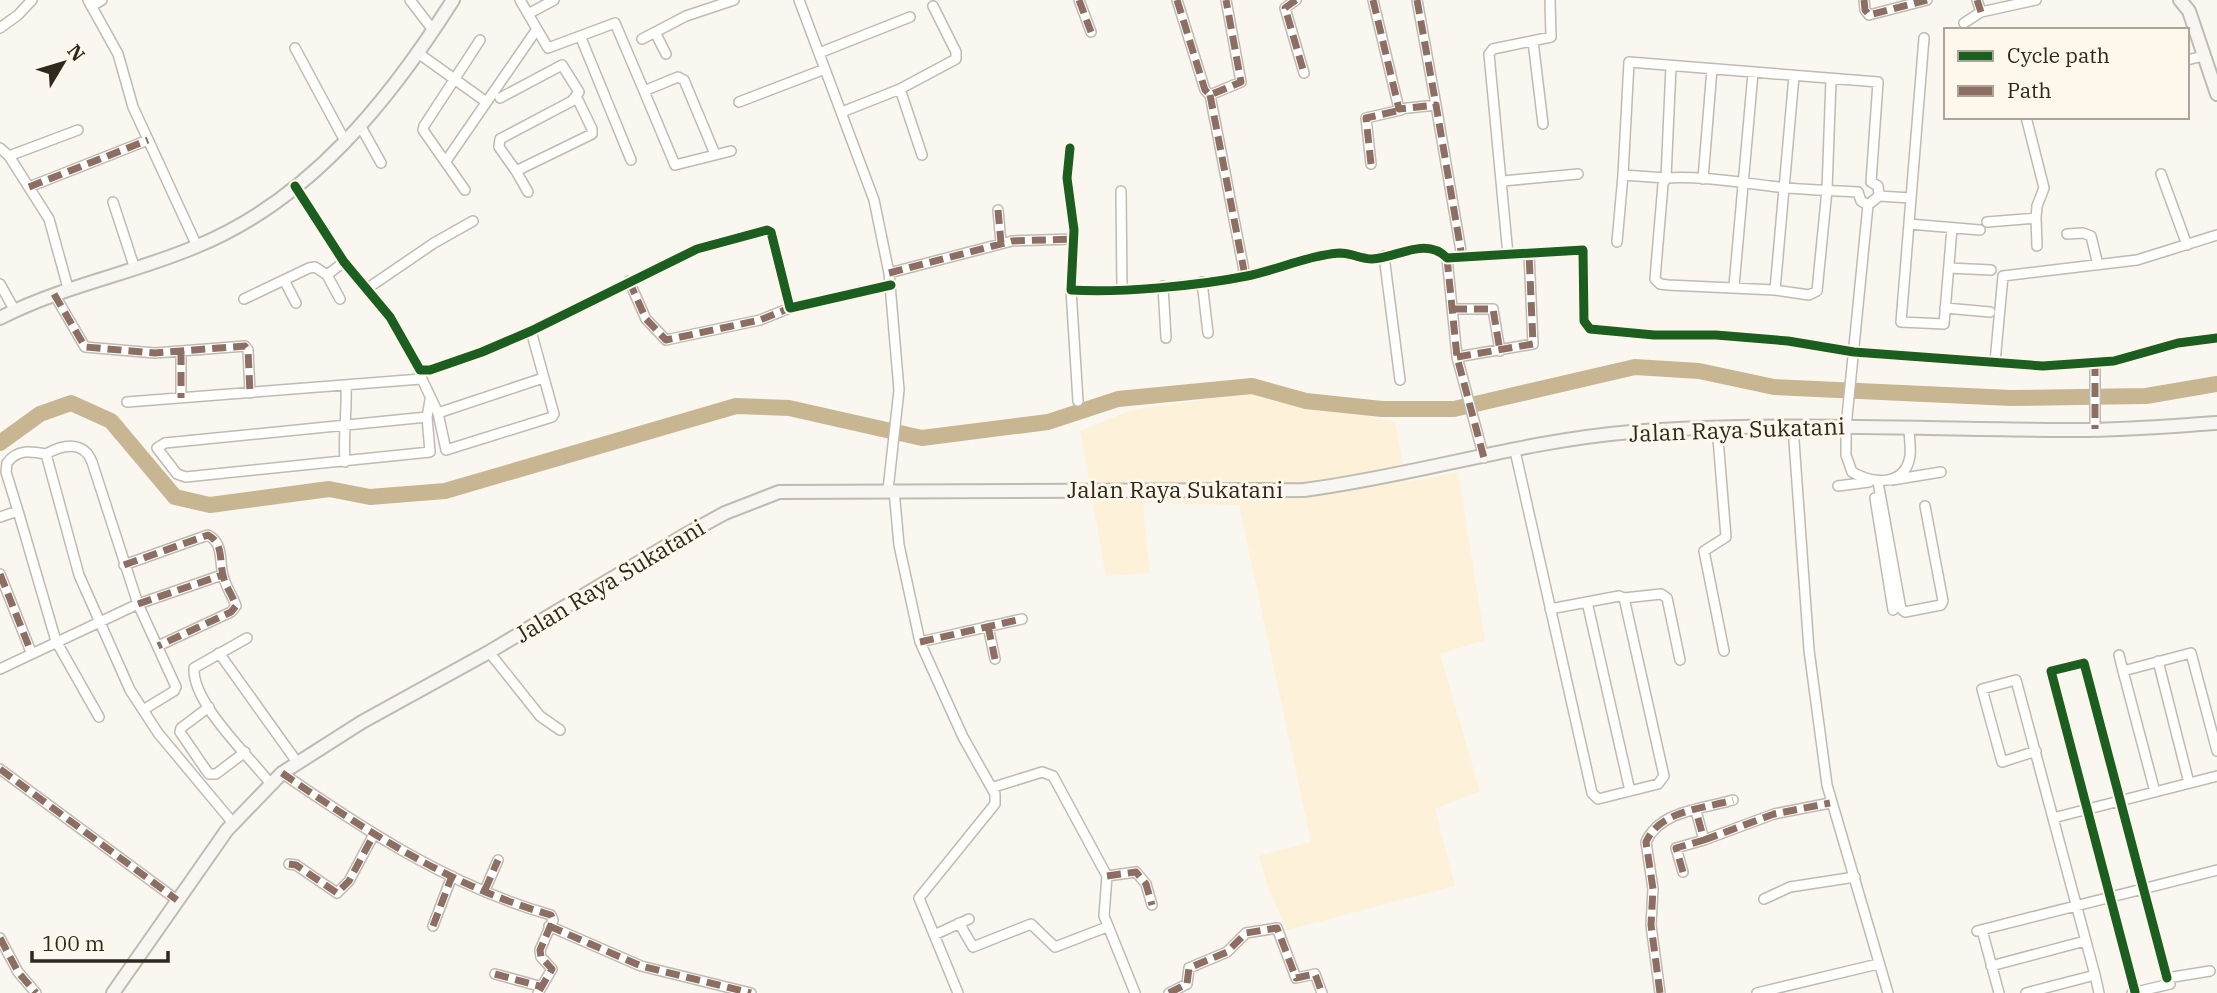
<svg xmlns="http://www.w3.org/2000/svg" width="2217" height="993" font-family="'IBM Plex Serif',serif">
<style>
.built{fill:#fdf1d9}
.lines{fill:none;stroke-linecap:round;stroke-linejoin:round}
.river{stroke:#c8b692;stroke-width:16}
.street-casing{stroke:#bfbbb3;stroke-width:12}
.secondary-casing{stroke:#bfbbb3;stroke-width:16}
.street{stroke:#fefefd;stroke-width:9}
.secondary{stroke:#f8f6f2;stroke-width:12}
.quiet{stroke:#8d6e63;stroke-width:7;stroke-dasharray:14 7;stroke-linecap:butt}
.cycleway-casing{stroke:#fef8ec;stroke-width:13}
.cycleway{stroke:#1b5e20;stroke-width:9}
.labels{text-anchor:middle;stroke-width:6;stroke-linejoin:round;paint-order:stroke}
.street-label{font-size:23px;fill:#2e281d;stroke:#fef8ec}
</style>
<rect width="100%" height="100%" fill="#faf7f0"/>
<!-- built -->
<path class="built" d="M 1261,392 L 1395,422 L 1407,482 L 1458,472 L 1485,640 L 1440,654 L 1480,791 L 1435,809 L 1455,886 L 1287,930 L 1267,885 L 1259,856 L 1311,842 L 1239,505 L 1143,503 L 1150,573 L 1106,576 L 1080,431 L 1131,410 Z"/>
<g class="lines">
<!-- river -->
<path class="river" d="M 0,443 L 40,414 L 71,403 L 111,421 L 175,497 L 210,505 L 329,489 L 370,497 L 445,491 L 736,406 L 789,408 L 922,438 L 1048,422 L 1118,399 L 1252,386 L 1306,401 L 1382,409 L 1454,409 L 1635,367 L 1699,371 L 1774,387 L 2011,398 L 2146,396 L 2217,384"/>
<!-- street casing -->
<g class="street-casing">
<path id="street" d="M 88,0 L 118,54 L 133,107 L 197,246
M 410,0 L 433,30
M 520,0 L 548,48 L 615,23 L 644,91 L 678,77 L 684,80 L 715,154
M 799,0 L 874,200 L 889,273 L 899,390 L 888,490
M 1079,0 L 1091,32
M 1177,0 L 1205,90 L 1210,95 L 1241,82 L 1226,0
M 1296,0 L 1285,8 L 1304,73
M 1373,0 L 1399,109 L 1436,105 L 1462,257
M 1417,0 L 1436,105
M 1864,0 L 1865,10 L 1869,15 L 1927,0
M 1977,0 L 1981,12
M 92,6 L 102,0
M 528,14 L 554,0
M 1964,23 L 1981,12 L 2036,0
M 0,28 L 18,15 L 32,0
M 655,32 L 666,54
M 581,38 L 631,160
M 1924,38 L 1901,322 L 1944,324 L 1952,228
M 642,39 L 686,16 L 734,0
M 1533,41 L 1543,124
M 295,48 L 346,143
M 418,53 L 485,101
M 819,53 L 910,17
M 2187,60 L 2203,56
M 1794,76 L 1775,290 L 1668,285 L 1660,284 L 1655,279 L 1663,184 L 1666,178 C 1701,176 1736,182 1770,186 C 1799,190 1829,190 1858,192 L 1861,201 L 1868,205 L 1846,427 L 1846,455 L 1852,472 C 1873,484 1905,487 1910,456 C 1911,447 1909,436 1909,427
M 900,89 L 922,155
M 644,91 L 675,165 L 731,151
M 1210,95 L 1245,276
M 500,98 L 562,65 L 579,92 L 572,101 L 500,139 L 499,147 L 516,171 L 592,134 L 592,129 L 577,98
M 739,102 L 825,69
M 842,112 L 900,89 L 956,59 L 956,52 L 933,6
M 361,127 L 381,163
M 0,148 L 9,156 L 49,219 L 68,288
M 1070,148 L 1067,178 L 1074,230 L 1071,290 C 1120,293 1197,286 1247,276 C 1277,270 1309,255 1340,253 C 1351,253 1361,259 1372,259 C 1397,258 1426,236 1447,258 L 1583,250 L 1584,321 L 1590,329 L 1654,335 L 1716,335 L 1788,341 L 1854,352 L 2043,366 L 2114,361 L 2178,343 L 2217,338
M 9,156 L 78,130
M 446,161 L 537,29
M 1371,164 L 1366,118 L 1401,110
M 516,171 L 528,192
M 2161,174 L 2187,245
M 1623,175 L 1629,62 L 1878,82 L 1871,182 L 1878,186 L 1879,196 L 1868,205
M 1703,179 L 1712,69
M 1503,181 L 1578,174
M 295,186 L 344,262 L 390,317 L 420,370 L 430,370 L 482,352 L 531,331 L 697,249 L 767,230 L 771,232 L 790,308 L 891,285
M 29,187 L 148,140
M 465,190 L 423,130 L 424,126 L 480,40
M 1121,191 L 1122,289
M 1879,196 L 1911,198
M 113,202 L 135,269
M 998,210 L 1001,243
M 2036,218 L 2037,246
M 1987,222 L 2036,218 L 2037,206 L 2044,188 L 2026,117
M 1909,224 L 1980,230
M 2067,234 L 2083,233 L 2091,236 L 2098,265
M 1617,242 L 1623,175 L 1666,178 L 1671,66
M 1508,255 L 1489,54 L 1493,49 L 1551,37 L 1550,0
M 1384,256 L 1400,380
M 1447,258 L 1457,357 L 1484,458
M 1949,268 L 1991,270
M 889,273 L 1012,241 L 1073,239
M 327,275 L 340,299
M 284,280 L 296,303
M 629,281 L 646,319 L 666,340 L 760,320 L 790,308
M 1202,282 L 1208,333
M 0,284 L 15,311
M 1163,286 L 1166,338
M 1734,286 L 1753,73
M 368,288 L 434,243 L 473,221
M 1071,290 L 1078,401
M 1775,290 L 1809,295 L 1817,291 L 1827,190 L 1831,80
M 54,294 L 85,347 L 155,353 L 245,346 L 248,350 L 250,393
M 244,299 L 309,268 L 315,267 L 327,275 L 344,262
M 1945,308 L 1990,312
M 1453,309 L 1493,309 L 1500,351
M 181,351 L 181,398
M 1457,357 L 1533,344 L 1529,253
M 1995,362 L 2003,276 L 2137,260 L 2217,235
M 2095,362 L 2095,429
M 420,375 L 438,413 L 446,450 L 552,417 L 554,414 L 531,331
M 127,402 L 421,379
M 438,413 L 543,378
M 427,417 L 430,452 L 186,477 L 177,474 L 157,448 L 165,443 L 427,417 L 430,400
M 1717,426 L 1726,537 L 1704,551 L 1724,651
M 1793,427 L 1809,650 L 1827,785 L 1888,993
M 1515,451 L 1592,793 L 1598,799 L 1658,784 L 1664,776 L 1624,598 L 1619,596 L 1550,609
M 46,454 C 64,444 84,441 92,462 L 138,604 L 176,687 L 174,691 L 143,710
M 345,462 C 343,436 347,412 346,386
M 1892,480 L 1941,472
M 1878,482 L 1901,609 L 1905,612 L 1941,605 L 1943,601 L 1925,506
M 1838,486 L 1869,482
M 894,490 L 899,545 L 920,642 L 963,737 L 995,794 L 995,804 L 919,898 L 958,993
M 1875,498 L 1893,610
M 18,511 L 6,472 L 7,463 C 17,449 31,451 46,454 L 79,575 L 130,690 L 158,733 L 233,823
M 0,517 L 18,511 L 56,641 L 99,717
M 124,565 L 208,535 C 224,544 219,560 223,575 C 225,586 233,596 236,606 L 231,612 L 158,646
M 0,574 L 31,652
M 1624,598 L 1661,594 L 1667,598 L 1680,660
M 1587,602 L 1630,791
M 988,626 L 995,659
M 247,638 L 194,668 C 192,703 248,755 270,783
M 920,642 L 1022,619
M 489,652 L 540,716 L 560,730
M 219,653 L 297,762
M 2119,655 L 2123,671
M 2158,661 L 2189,783
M 0,669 L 138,604 L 222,575
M 209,707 L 181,728 L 180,732 L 206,770 L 209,774 L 216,774 L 245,752
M 0,769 L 177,900
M 282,773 C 366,831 452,887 551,915 L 553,920 L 540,950 L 541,957 L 552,969 L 538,993
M 994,787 L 1042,772 L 1053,776 L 1107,876 L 1104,916 L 1135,993
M 2155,792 L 2123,671 L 2191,653 L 2217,751
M 2053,818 L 2217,776
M 1704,840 L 1774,814 L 1830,803
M 289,864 L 296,865 L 337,893 L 349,881 L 373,836
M 1683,872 L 1676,848 L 1704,840 L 1696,811
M 1107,876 L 1136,872 L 1146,884 L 1152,905
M 485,890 L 498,860
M 1764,899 L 1790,887 L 1855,877
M 959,923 L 973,947 L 1031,924 L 1055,947 L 1107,927
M 433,926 L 452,876
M 549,926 L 641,966 L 751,993
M 1982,930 L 1999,993
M 1977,931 L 2217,870
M 934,935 L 969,919
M 0,938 L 18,972 L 36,993
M 1991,966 L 2085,941
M 495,974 L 539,986
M 2095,975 L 2099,993
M 2135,992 L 2051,671 L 2084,663 L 2167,978
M 1169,993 L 1187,984 L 1189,968 L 1227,952 L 1246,933 L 1277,928 L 1296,978 L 1315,974 L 1322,993
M 1660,993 L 1651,925 L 1653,889 L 1646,842 C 1660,810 1703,809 1733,800
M 1757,993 L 1878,964
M 2026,993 L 2095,975 L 2016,680 L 1982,689 L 2002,762 L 2036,751
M 2132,993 L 2170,984 L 2167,978 L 2210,971"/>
</g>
<!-- secondary casing -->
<g class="secondary-casing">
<path id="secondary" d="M 2180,0 L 2189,11 L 2217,94
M 0,318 C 62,286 131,274 195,247 C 309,201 389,101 453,0
M 113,993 L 227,830 L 282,773 L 362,722 L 489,652 L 683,536 L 725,513 L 779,492 L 1304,490 C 1413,476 1521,441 1631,432 C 1781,421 1930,430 2080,430 C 2126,430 2171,426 2217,423"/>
</g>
<!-- street -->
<use href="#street" class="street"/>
<!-- secondary -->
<use href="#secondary" class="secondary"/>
<!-- quiet -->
<path class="quiet" d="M 1079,0 L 1091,32
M 1177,0 L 1205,90 L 1210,95 L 1241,82 L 1226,0
M 1296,0 L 1285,8 L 1304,73
M 1373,0 L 1399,109 L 1436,105 L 1462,257
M 1417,0 L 1436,105
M 1864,0 L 1865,10 L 1869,15 L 1927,0
M 1977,0 L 1981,12
M 1210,95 L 1245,276
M 1371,164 L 1366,118 L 1401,110
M 29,187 L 148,140
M 998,210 L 1001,243
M 1447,258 L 1457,357 L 1484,458
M 889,273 L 1012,241 L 1073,239
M 629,281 L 646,319 L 666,340 L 760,320 L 790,308
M 54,294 L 85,347 L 155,353 L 245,346 L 248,350 L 250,393
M 1453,309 L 1493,309 L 1500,351
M 181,351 L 181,398
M 1457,357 L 1533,344 L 1529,253
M 2095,362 L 2095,429
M 124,565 L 208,535 C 224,544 219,560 223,575 C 225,586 233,596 236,606 L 231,612 L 158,646
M 0,574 L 31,652
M 138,604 L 222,575
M 988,626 L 995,659
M 920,642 L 1022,619
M 0,769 L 177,900
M 282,773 C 366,831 452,887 551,915 L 553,920 L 540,950 L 541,957 L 552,969 L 538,993
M 1704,840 L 1774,814 L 1830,803
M 289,864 L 296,865 L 337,893 L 349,881 L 373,836
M 1683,872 L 1676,848 L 1704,840 L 1696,811
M 1107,876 L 1136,872 L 1146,884 L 1152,905
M 485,890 L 498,860
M 433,926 L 452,876
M 549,926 L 641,966 L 751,993
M 0,938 L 18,972 L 36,993
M 495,974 L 539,986
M 1169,993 L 1187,984 L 1189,968 L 1227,952 L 1246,933 L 1277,928 L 1296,978 L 1315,974 L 1322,993
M 1660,993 L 1651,925 L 1653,889 L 1646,842 C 1660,810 1703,809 1733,800"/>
<!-- cycleway casing -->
<g class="cycleway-casing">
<path id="cycleway" d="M 1070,148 L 1067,178 L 1074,230 L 1071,290 C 1120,293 1197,286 1247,276 C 1277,270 1309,255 1340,253 C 1351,253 1361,259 1372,259 C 1397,258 1426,236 1447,258 L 1583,250 L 1584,321 L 1590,329 L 1654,335 L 1716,335 L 1788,341 L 1854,352 L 2043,366 L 2114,361 L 2178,343 L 2217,338
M 295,186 L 344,262 L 390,317 L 420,370 L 430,370 L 482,352 L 531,331 L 697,249 L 767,230 L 771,232 L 790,308 L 891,285
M 2135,992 L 2051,671 L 2084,663 L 2167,978"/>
</g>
<!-- cycleway -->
<use href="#cycleway" class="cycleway"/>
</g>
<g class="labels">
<!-- street labels -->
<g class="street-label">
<text transform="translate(1737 430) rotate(-2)" y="8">Jalan Raya Sukatani</text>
<text x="1175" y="498">Jalan Raya Sukatani</text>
<text transform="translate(610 581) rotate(-31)" y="8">Jalan Raya Sukatani</text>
</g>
</g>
<!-- legend -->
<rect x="1944" y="28" width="245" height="91" fill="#fef8ec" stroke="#aba599" stroke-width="2"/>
<rect x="1958" y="51" width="35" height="10" fill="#1b5e20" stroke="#aba599" stroke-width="2"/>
<text x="2007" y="63" font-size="21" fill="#2e281d">Cycle path</text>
<rect x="1958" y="86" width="35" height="10" fill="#8d6e63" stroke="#aba599" stroke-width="2"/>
<text x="2007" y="98" font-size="21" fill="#2e281d">Path</text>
<!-- north arrow -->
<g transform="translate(63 63) rotate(52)" stroke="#fef8ec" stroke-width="5" paint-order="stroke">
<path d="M0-5L12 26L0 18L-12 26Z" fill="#2e281d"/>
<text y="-10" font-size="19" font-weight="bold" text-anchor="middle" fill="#2e281d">N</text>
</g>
<!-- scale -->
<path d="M32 951v10h136v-10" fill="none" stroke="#2e281d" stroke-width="3.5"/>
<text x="42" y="951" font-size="21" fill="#2e281d" stroke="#fef8ec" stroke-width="5" paint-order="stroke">100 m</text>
</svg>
